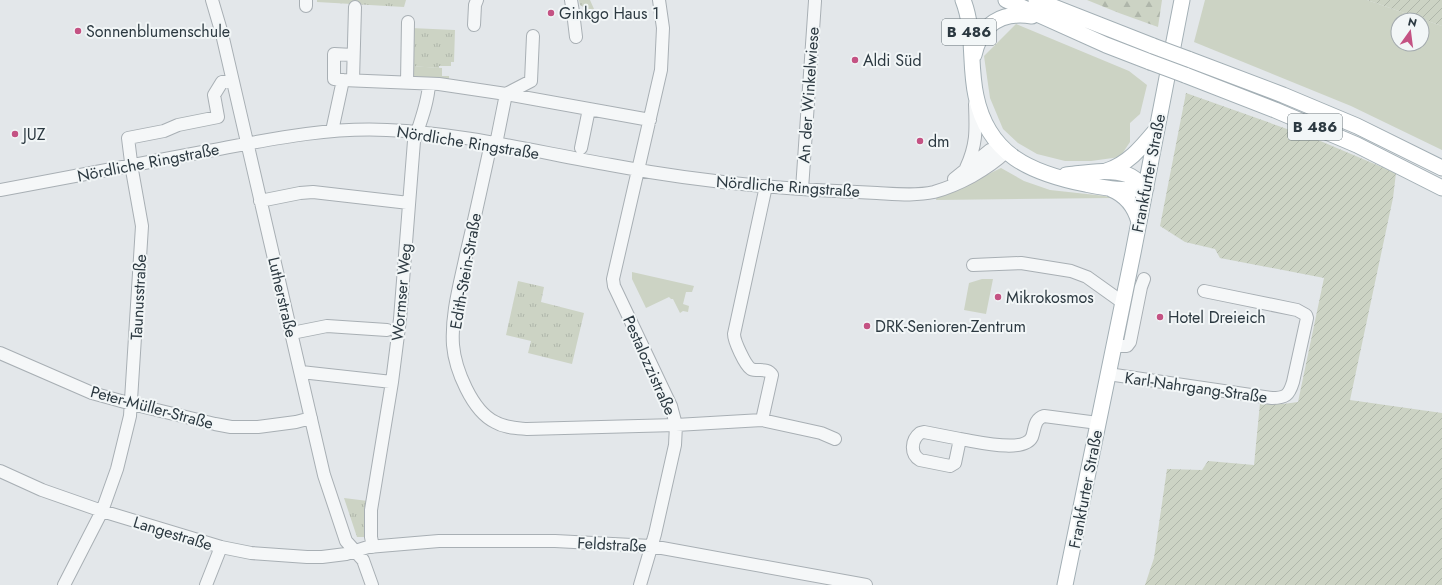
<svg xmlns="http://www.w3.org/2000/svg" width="1442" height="585" font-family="Jost,sans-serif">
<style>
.grass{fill:#ccd3c4;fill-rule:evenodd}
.forest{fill:url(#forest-firs)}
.park{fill:url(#park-tufts)}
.garden{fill:url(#garden-furrows)}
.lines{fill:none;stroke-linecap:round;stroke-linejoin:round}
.minor-casing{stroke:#a8afb4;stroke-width:14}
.major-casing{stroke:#a3afb5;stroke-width:17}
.minor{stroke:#f5f7f8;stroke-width:12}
.major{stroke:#fff;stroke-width:15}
.major-bridge-casing{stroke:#a3afb5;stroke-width:17;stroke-linecap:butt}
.major-bridge{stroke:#fff;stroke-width:15}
.poi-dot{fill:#c45283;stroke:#f2f6f7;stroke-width:1.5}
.labels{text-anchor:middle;stroke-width:4;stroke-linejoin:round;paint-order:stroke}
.shield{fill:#f2f6f7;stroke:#677278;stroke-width:1}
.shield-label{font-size:15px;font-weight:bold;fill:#2c3941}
.poi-label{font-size:16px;fill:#2c3941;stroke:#f2f6f7;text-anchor:start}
.street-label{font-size:16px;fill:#2c3941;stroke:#f2f6f7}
</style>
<defs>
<pattern id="forest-firs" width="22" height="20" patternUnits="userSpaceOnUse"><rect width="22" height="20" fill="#ccd3c4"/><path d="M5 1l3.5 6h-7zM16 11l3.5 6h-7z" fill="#afb6aa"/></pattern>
<pattern id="park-tufts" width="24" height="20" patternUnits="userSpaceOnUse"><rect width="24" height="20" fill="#ccd3c4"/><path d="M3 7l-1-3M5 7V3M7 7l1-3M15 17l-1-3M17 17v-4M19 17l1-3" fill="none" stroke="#afb6aa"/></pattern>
<pattern id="garden-furrows" width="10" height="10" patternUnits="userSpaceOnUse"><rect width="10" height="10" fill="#ccd3c4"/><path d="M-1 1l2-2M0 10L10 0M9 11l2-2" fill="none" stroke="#afb6aa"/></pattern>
</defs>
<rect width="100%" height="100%" fill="#e3e7ea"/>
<!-- grass -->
<path class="grass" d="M 1205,0 L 1367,0 L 1442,26 L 1442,150 L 1351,106 L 1194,42 ZM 1398,20 L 1422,20 L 1422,44 L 1398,44 Z
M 1016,24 L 1129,71 L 1147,85 L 1140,114 L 1130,123 L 1130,142 L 1120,157 L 1091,161 L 1065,161 L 1037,154 L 1018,143 L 1003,129 L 990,98 L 984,56 Z
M 410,66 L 442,68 L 442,76 L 449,76 L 449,83 L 413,81 Z
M 1001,168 L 1024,181 L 1050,190 L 1105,196 L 1113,198 L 936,200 L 937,196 C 960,190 980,178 1001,168 Z
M 632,272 L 694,286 L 692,292 L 686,292 L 683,304 L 689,306 L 688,312 L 683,311 L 680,313 L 673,299 L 671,299 L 669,297 L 646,308 L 632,279 Z
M 982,279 L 993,279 L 986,314 L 964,310 L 969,283 Z"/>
<!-- forest -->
<path class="forest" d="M 1087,0 L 1162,0 L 1158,27 L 1119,13 Z"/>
<!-- park -->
<path class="park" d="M 317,0 L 406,0 L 404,7 L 317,2 Z
M 579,0 L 590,0 L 594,9 L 589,10 L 580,5 Z
M 411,28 L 455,30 L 454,62 L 451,62 L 451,66 L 439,66 L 439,68 L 410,66 Z
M 518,281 L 544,287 L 541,302 L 584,313 L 572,364 L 528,353 L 531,341 L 506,335 Z
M 344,498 L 368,501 L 369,537 L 357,537 Z"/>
<!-- garden -->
<path class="garden" d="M 1367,0 L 1442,0 L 1442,26 Z
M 1186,93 L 1318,140 L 1396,173 L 1393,198 L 1350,400 L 1442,413 L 1442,585 L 1145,585 L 1154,558 L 1167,469 L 1202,470 L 1208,461 L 1254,465 L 1260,403 L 1283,404 L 1298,402 L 1324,278 L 1220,258 L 1215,249 L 1185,242 L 1160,226 Z"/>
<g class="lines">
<!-- minor casing -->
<g class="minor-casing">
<path id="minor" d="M 212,0 L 222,34 L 324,475 L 346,541 L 363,560 L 372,585
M 306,0 L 306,6
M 571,0 L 573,12 L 576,37
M 474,25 L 475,5 L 477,0
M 343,80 L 334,79 L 334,54 L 353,55
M 353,80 L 355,7
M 407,82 L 408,22
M 332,131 L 343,80 L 439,84 L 506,94 L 650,120
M 491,143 C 483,180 475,217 466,255 C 460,284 451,314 453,345 C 455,369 472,411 495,422 C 505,428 516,428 527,429 L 676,425 L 762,420 L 772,375 C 767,367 758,372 751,369 C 745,365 734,341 734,334 L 766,186
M 496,144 L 506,94 L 531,81 L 533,36
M 581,148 L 589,109
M 966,168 C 977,144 976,130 975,104
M 954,179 L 990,150 L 996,149 L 1006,152
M 802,189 L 815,1
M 0,190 C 69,177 139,164 208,151 C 267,140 326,127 387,130 C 462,133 537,152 611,165 C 678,178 747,186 816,190 C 836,191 857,192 877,193 C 896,194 916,196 934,192 C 959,185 987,170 1006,152
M 260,201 L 300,193 L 313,192 L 409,203
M 973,265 L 1021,263 L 1071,271 L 1087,277 L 1122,302
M 292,333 L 327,326 L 387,330
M 1114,346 L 1127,346 L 1130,342 L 1141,287 L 1144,279
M 0,353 L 92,393 L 132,404 L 215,424 L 231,427 L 258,427 L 296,422 L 311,418
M 301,372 L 392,382
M 1108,374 L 1272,398 C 1286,398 1289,395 1293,382 L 1307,318 L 1306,315 L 1297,310 L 1204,291
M 762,420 L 821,433 L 835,439
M 924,432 L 960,439 L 955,463 L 950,466 L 920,460 C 910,454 911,440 920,433 Z
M 960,439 C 975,441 1024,454 1032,437 C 1035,429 1034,419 1044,416 L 1098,423
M 0,471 L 42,490 L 102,511 L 221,547 L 251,553 L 307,557 L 322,557 L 346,554 L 368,547 L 439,541 L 555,541 L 651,546 L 866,585
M 373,547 L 371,537 L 371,510 L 392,382 L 400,319 L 414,141 C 420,123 428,103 429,84
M 64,585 L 102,511 L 117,469 L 130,416 L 142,226 L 132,170 L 128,138 L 164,131 L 178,125 L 218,117 L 214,95 L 222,82 L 232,80
M 206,585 L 221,547
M 640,585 L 655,534 L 675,445 L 676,425 L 671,406 L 614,286 L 613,279 L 661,70 L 663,28 L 659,0"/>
</g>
<!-- major casing -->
<g class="major-casing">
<path id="major" d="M 963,0 C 975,30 969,65 976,96 C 988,155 1031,173 1085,184 C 1106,188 1125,192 1146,188
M 1006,0 L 1106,45 L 1150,62
M 1036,0 L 1153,46
M 974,55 C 981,24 1001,11 1032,16
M 1188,59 L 1283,95 L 1357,126 L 1442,168
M 1185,75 L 1275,110 L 1357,145 L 1442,188
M 1106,171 C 1128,164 1141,148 1156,130
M 1066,175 C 1085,173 1109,168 1128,175 C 1135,178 1140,183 1146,188
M 1111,189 C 1126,195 1135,207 1139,222
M 1065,585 L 1133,253 L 1182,0"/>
</g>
<!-- minor -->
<use href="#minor" class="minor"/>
<!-- major -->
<use href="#major" class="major"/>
<!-- major-bridge casing -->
<g class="major-bridge-casing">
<path id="major-bridge" d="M 1153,46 L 1188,59
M 1150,62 L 1185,75"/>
</g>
<!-- major-bridge -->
<use href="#major-bridge" class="major-bridge"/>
</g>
<!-- markers -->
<g class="poi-dot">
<circle cx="551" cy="13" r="4"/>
<circle cx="78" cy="31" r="4"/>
<circle cx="855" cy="60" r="4"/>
<circle cx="15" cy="134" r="4"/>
<circle cx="920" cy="141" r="4"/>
<circle cx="998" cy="297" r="4"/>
<circle cx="1160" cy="317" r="4"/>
<circle cx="867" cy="326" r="4"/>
</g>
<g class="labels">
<!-- shield labels -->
<g class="shield">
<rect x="942" y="19" width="54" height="26" rx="3"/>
<rect x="1288" y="114" width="54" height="26" rx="3"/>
</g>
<g class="shield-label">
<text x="969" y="37">B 486</text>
<text x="1315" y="132">B 486</text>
</g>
<!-- poi labels -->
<g class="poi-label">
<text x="559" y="19">Ginkgo Haus 1</text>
<text x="86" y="37">Sonnenblumenschule</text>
<text x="863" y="66">Aldi Süd</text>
<text x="23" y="140">JUZ</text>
<text x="928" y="147">dm</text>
<text x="1006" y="303">Mikrokosmos</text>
<text x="1168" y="323">Hotel Dreieich</text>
<text x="875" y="332">DRK-Senioren-Zentrum</text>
</g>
<!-- street labels -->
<g class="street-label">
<text transform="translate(808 95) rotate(-86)" y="6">An der Winkelwiese</text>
<text transform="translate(468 142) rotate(9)" y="6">Nördliche Ringstraße</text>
<text transform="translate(148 162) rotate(-11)" y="6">Nördliche Ringstraße</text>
<text transform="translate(1148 173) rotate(-79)" y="6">Frankfurter Straße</text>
<text transform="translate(788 186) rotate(4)" y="6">Nördliche Ringstraße</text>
<text transform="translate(465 271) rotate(-80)" y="6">Edith-Stein-Straße</text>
<text transform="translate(401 292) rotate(-85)" y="6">Wormser Weg</text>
<text transform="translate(138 297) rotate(-87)" y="6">Taunusstraße</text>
<text transform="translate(283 297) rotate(77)" y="6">Lutherstraße</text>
<text transform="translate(650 365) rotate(66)" y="6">Pestalozzistraße</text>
<text transform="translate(1196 387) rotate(8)" y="6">Karl-Nahrgang-Straße</text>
<text transform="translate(152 407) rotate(15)" y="6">Peter-Müller-Straße</text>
<text transform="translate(1085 489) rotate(-79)" y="6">Frankfurter Straße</text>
<text transform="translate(173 533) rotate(17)" y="6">Langestraße</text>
<text transform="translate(612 544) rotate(3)" y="6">Feldstraße</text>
</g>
</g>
<!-- north arrow -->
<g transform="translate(1410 32) rotate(14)"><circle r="19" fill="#f2f6f7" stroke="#a3aaae"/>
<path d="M0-3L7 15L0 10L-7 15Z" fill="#c45283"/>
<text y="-6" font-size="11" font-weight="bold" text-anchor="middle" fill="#2c3941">N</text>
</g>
</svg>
